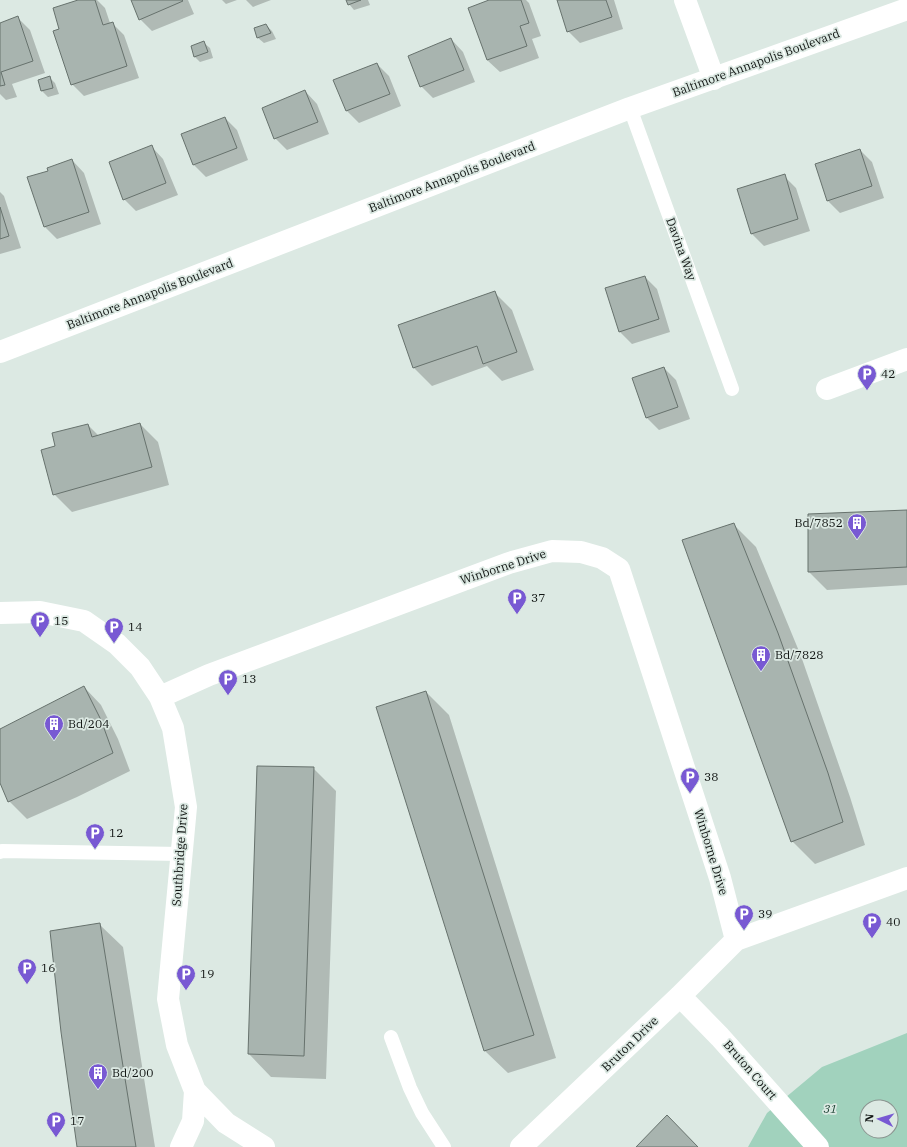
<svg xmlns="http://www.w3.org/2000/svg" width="907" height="1147" font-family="'IBM Plex Serif',serif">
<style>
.green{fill:#a1d2bd;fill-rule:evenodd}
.shadow{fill:#0003}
.building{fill:#a8b4af;stroke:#67726d}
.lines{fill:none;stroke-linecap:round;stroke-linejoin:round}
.service{stroke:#fff;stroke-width:14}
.minor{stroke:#fff;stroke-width:22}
.secondary{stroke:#fff;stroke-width:22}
.labels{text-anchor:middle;stroke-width:3.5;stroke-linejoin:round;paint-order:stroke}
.street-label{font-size:12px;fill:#111513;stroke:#dce9e3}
.poi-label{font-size:12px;fill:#111513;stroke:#dce9e3;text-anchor:start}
.park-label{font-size:12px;font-style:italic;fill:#1f4436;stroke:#dce9e3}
</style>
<rect width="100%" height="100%" fill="#dce9e3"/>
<!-- green -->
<path class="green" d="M 907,1033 L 907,1147 L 748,1147 L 767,1113 L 822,1067 ZM 867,1107 L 891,1107 L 891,1131 L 867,1131 Z"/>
<!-- shadow -->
<path class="shadow" d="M 81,0 L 97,0 L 105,8 L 110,23 L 112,23 L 124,35 L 139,78 L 84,96 L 72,84 L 60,29 Z
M 132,0 L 188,0 L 194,14 L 152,31 L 140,19 Z
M 222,0 L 237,0 L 226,4 Z
M 246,0 L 271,0 L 253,7 Z
M 347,0 L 368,0 L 370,5 L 354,10 L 349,4 Z
M 492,0 L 526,0 L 529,3 L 541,36 L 532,39 L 539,58 L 500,72 L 487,60 Z
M 558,0 L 614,0 L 623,29 L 580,43 L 568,31 Z
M 17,17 L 30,30 L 45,73 L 12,84 L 17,97 L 6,100 L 0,94 L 0,24 Z
M 266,25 L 272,31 L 276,39 L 264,43 L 258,38 Z
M 451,39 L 463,52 L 475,82 L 433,98 L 421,86 Z
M 204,43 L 210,48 L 213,58 L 200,62 L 194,56 Z
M 377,64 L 389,76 L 401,106 L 359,123 L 347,111 Z
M 49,77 L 55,83 L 59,94 L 48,97 L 42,91 L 39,80 Z
M 305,91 L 317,104 L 329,134 L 287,150 L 275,138 Z
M 225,118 L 237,130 L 248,160 L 206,177 L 194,165 L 182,135 Z
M 151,146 L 163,159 L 178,195 L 136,211 L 124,199 Z
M 860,150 L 872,162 L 884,198 L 840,213 L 828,201 L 816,165 Z
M 72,160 L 84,173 L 101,224 L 57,239 L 45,227 L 49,172 Z
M 784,176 L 796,188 L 810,231 L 764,246 L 752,234 L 739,190 Z
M 0,192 L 4,196 L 21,248 L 0,254 Z
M 645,277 L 657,289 L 670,332 L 632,344 L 620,332 Z
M 494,292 L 512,310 L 534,370 L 502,381 L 487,366 L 432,386 L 414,368 L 399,326 Z
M 664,368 L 676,380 L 690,419 L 659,430 L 647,418 Z
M 140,424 L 158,442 L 169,485 L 72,512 L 54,494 L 57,447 L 88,425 L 99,436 Z
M 907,511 L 907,585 L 827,590 L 809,572 Z
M 733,524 L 756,547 L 801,656 L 850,797 L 865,845 L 815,864 L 792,841 Z
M 84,687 L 101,705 L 118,739 L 130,771 L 77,797 L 27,819 L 9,801 L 0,780 L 0,730 Z
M 426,692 L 449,715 L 556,1058 L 508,1073 L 485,1051 Z
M 313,768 L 336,791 L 326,1079 L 271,1077 L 249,1054 Z
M 100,925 L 123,947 L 155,1147 L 78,1147 Z"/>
<!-- building -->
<path class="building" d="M 78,0 L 95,0 L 103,25 L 113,22 L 127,66 L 71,85 L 53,31 L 59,29 L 53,8 Z
M 131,0 L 182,0 L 183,1 L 139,20 Z
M 346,0 L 361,0 L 348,5 Z
M 489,0 L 521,0 L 529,23 L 520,26 L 527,46 L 487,60 L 468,8 Z
M 557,0 L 606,0 L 612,17 L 567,32 Z
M 18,16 L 33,61 L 1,72 L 5,85 L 0,86 L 0,23 Z
M 266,24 L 271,33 L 257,38 L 254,28 Z
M 451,38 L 464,70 L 420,87 L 408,56 Z
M 204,41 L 208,52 L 194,57 L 191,46 Z
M 377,63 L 390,94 L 346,111 L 333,80 Z
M 50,76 L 53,88 L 41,91 L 38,80 Z
M 305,90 L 318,122 L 274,139 L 262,108 Z
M 225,117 L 237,148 L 193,165 L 181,134 Z
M 152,145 L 166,183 L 123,200 L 109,162 Z
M 860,149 L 872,186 L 827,201 L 815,164 Z
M 72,159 L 89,212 L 44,227 L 27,177 L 48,171 L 47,168 Z
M 785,174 L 798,219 L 751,234 L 737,189 Z
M 0,207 L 9,236 L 0,239 Z
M 645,276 L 659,319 L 619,332 L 605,288 Z
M 495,291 L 517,352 L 483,364 L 477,346 L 413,368 L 398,325 Z
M 664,367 L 678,407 L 646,418 L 632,378 Z
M 140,423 L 152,467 L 53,495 L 41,450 L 55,446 L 52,433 L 88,424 L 92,437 Z
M 907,510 L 907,567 L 808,572 L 808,514 Z
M 734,523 L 778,633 L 828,773 L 843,822 L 791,842 L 682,540 Z
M 84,686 L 101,720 L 113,753 L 59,779 L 8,802 L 0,783 L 0,729 Z
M 426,691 L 534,1035 L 484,1051 L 376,707 Z
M 257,766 L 314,767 L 304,1056 L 248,1054 Z
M 100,923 L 136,1147 L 77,1147 L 61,1032 L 50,931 Z
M 667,1115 L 698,1147 L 636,1147 Z"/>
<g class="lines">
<!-- service -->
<path class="service" d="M 630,108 L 732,389
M 0,852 L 2,851 L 181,854
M 391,1037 L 410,1088 L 422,1113 L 444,1147"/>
<!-- minor -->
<path class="minor" d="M 685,0 L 714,79
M 827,389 L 907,359
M 0,613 L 40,612 L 84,621 L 117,644 L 140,667 L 160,697 L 173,728 L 186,807 L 168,999 L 177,1045 L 195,1091 L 226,1123 L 264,1147
M 160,697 L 209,675 L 509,563 L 552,551 L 581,552 L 602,558 L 619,569 L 720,878 L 736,940
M 680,996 L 720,1037 L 818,1147
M 181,1147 L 193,1121 L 195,1091
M 521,1147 L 680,996 L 736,940 L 907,878"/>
<!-- secondary -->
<path class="secondary" d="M 0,352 L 630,108 L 907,9"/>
</g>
<!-- icons -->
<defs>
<g id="parking-pin" transform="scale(1)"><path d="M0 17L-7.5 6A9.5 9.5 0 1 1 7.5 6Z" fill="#7859d3" stroke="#dce9e3"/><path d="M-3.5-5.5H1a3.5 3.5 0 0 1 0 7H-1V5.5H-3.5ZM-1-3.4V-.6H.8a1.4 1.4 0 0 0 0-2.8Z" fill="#fff"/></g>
<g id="building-pin" transform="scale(1)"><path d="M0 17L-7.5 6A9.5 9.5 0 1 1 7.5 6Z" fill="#7859d3" stroke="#dce9e3"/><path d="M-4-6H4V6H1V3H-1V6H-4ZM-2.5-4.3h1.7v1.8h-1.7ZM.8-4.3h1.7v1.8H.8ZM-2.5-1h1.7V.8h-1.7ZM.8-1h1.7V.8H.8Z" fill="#fff"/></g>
</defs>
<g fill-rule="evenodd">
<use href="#parking-pin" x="867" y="374"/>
<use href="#building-pin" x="857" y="523"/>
<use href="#parking-pin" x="517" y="598"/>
<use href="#parking-pin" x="40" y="621"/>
<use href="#parking-pin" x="114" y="627"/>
<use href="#building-pin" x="761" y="655"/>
<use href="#parking-pin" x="228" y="679"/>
<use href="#building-pin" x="54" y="724"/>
<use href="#parking-pin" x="690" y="777"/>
<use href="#parking-pin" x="95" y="833"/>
<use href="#parking-pin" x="744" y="914"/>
<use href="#parking-pin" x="872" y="922"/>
<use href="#parking-pin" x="27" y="968"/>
<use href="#parking-pin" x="186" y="974"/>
<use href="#building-pin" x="98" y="1073"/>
<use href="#parking-pin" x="56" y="1121"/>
</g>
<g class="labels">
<!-- street labels -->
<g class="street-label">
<text transform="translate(756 63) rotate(-20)" y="4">Baltimore Annapolis Boulevard</text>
<text transform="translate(452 177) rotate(-21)" y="4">Baltimore Annapolis Boulevard</text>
<text transform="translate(681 249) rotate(70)" y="4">Davina Way</text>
<text transform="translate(150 294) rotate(-21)" y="4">Baltimore Annapolis Boulevard</text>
<text transform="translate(503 567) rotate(-18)" y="4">Winborne Drive</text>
<text transform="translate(711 852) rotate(73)" y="4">Winborne Drive</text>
<text transform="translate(180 855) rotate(-86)" y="4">Southbridge Drive</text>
<text transform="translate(630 1044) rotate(-44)" y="4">Bruton Drive</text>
<text transform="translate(750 1070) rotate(49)" y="4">Bruton Court</text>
</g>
<!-- poi labels -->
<g class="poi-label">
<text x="881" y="378">42</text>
<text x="843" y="527" text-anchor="end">Bd/7852</text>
<text x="531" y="602">37</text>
<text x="54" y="625">15</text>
<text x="128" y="631">14</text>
<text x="775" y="659">Bd/7828</text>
<text x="242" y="683">13</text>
<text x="68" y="728">Bd/204</text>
<text x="704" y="781">38</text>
<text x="109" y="837">12</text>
<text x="758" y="918">39</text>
<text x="886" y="926">40</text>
<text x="41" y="972">16</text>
<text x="200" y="978">19</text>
<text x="112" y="1077">Bd/200</text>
<text x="70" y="1125">17</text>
</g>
<!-- park labels -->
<g class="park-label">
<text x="830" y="1113">31</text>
</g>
</g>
<!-- north arrow -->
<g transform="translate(879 1119) rotate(275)"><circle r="19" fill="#dce9e3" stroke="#8b9490"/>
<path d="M0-3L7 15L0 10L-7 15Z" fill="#7859d3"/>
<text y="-6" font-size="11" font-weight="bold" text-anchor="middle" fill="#111513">N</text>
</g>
</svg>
